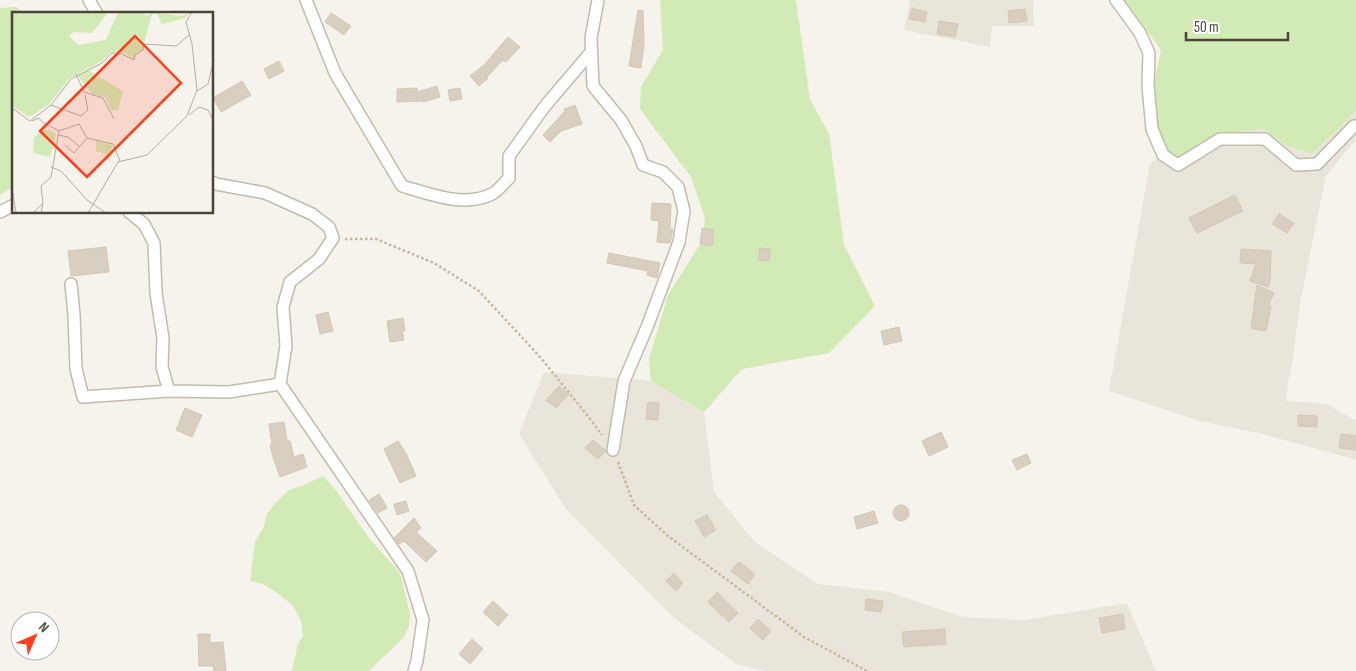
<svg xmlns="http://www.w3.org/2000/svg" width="1356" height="671" font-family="'Sofia Sans Condensed',sans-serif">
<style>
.residential{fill:#eae5da}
.green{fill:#d2eab5}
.building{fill:#d8cfc1;stroke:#d3c7b4}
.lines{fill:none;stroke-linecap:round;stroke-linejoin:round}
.street-casing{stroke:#c2bbae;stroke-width:14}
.path{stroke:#c4b79f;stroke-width:2.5;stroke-dasharray:2.5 2.5;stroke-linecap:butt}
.street{stroke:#fff;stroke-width:11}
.inset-road{fill:none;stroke:#b2ada4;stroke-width:1}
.view{fill:#fc3f1d;fill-opacity:0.15;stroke:#fc3f1d;stroke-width:2.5}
.inset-edge{fill:none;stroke:#4b4439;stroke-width:2.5}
</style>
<rect width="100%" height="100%" fill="#f6f3ec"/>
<!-- residential -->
<path class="residential" d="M 910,0 L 1033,0 L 1034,26 L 992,26 L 990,47 L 904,30 Z
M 1356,110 L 1356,140 L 1345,152 L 1326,176 L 1300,303 L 1293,358 L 1288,383 L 1286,401 L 1327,404 L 1356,421 L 1356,460 L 1263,434 L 1199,421 L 1109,391 L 1150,164 L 1166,151 L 1219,135 L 1263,129 L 1285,145 L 1312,154 L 1347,121 Z
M 544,372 L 651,381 L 704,412 L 714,492 L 754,541 L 818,584 L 890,592 L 962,617 L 1025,620 L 1127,603 L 1156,671 L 765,671 L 736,664 L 674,618 L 566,509 L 519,434 Z"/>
<!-- green -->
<path class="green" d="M 660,0 L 796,0 L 810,99 L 829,134 L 844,245 L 875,306 L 829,353 L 742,369 L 704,412 L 651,381 L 649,359 L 668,295 L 702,241 L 705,218 L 691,177 L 640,109 L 641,87 L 663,50 Z
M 1125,0 L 1356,0 L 1356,110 L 1347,121 L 1312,154 L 1285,145 L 1263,129 L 1219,135 L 1181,159 L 1166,151 L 1158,129 L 1153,88 L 1161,50 Z
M 16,7 L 25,14 L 14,14 L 14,188 L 8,190 L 0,195 L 0,8 Z
M 323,476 L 335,489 L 369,538 L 400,573 L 410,614 L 409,626 L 404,637 L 369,671 L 292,671 L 298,643 L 303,637 L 301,621 L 293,606 L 279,594 L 263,584 L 250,581 L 255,542 L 264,526 L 267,514 L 275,503 L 289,490 L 304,485 Z"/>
<!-- building -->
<path class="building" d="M 912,8 L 927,12 L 925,22 L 909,19 Z
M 1025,9 L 1027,21 L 1009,23 L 1008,11 Z
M 638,10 L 643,11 L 644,44 L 641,68 L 629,66 Z
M 331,13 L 351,26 L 344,35 L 325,22 Z
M 939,21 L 958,24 L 955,37 L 937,34 Z
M 508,37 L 520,47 L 506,62 L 503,60 L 487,77 L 488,78 L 479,86 L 470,76 L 484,65 Z
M 279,61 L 284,71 L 269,79 L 264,69 Z
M 242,81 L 251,95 L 221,112 L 213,98 Z
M 437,86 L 440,97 L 423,102 L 422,101 L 397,102 L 397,89 L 417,88 L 417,92 Z
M 460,88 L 462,99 L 450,101 L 448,90 Z
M 575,105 L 582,124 L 561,131 L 550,142 L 543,135 L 565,111 L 564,109 Z
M 1235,195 L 1243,211 L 1197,233 L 1189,218 Z
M 652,203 L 671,204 L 670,229 L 673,229 L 670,243 L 657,242 L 659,221 L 651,220 Z
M 1279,214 L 1294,223 L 1287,233 L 1272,224 Z
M 702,228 L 714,230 L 712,246 L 700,244 Z
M 106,247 L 109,272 L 71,276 L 68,251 Z
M 759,248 L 770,249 L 769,261 L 759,260 Z
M 1241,249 L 1271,251 L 1270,282 L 1268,287 L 1250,281 L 1256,264 L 1240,263 Z
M 609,253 L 660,263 L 657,278 L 647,275 L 648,271 L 607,263 Z
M 1257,285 L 1274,293 L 1268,306 L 1271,306 L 1266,331 L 1251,328 Z
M 328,312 L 333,331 L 320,334 L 316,315 Z
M 403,318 L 405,331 L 402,331 L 404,340 L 390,342 L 387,321 Z
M 899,327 L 902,341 L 884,345 L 881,331 Z
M 559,386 L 569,394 L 556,408 L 546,400 Z
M 648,402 L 659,403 L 658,420 L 646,419 Z
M 185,408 L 202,415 L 192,437 L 176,430 Z
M 1298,415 L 1317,416 L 1317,427 L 1298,426 Z
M 284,422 L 287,441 L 290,441 L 294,457 L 303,454 L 307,467 L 280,477 L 273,457 L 270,445 L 272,445 L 269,424 Z
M 941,432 L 948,447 L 929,456 L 922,441 Z
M 1341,434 L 1356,436 L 1356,450 L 1339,448 Z
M 593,440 L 606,451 L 598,459 L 585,448 Z
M 398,441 L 406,453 L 416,476 L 400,483 L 384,449 Z
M 1027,454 L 1031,463 L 1017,470 L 1012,460 Z
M 379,494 L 387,508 L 378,513 L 369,500 Z
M 406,501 L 409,511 L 397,515 L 394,504 Z
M893 513a8 8 0 1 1 16 0a8 8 0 1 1-16 0Z
M 874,511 L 878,523 L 857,529 L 854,517 Z
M 707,515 L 716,530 L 704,537 L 695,521 Z
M 414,518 L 421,528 L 416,532 L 437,551 L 426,562 L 404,541 L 399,544 L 394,538 Z
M 739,562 L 755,574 L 748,584 L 731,571 Z
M 674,573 L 683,583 L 676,591 L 666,581 Z
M 717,592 L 738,613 L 729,622 L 708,602 Z
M 866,599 L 883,601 L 881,612 L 865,610 Z
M 493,601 L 508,615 L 498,626 L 483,612 Z
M 1123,614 L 1125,629 L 1102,633 L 1099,618 Z
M 758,619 L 771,631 L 763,640 L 750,628 Z
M 945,629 L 946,644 L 904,647 L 902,632 Z
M 198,634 L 210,634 L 210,643 L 223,642 L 226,671 L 214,671 L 213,666 L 199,666 Z
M 472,639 L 483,649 L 470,664 L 459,654 Z"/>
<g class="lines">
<!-- street casing -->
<g class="street-casing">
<path id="street" d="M 89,0 L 97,14
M 306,0 L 335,73 L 402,186 C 430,194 464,208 492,194 C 498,191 504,183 509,178 L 509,156 L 545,106 L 591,52
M 598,0 L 591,38 L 593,86 L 621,120 L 636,146 L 643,165 L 663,172 L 678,187 L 684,211 L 679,242 L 647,327 L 624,381 L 613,450
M 1116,0 L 1140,33 L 1149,53 L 1148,86 L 1152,129 L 1163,155 L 1178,165 L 1220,139 L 1265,139 L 1296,165 L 1317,164 L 1354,126 L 1356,126
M 212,182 L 216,184 L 265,193 L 312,214 L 329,227 L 333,238 L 319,259 L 290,282 L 283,307 L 286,346 L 280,384 L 408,571 L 423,620 L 417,661 L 414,671
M 0,212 L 14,205
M 129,212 L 144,224 L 154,243 L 156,293 L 163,338 L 162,367 L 169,391
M 71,284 L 74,315 L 76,369 L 83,397 L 169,391 L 229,392 L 280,384"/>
</g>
<!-- path -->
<path class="path" d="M 345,239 L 376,239 L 434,263 L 479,291 L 540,357 L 588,416 L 602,435
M 618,462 L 634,505 L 668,536 L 804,637 L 867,671"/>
<!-- street -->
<use href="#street" class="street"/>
</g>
<!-- overview -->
<g transform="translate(12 12)">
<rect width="201" height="201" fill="#f6f3ec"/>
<path d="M 0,0 L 96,0 L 80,21 L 62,20 L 57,24 L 66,33 L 94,28 L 106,0 L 130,0 L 135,4 L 140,0 L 170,4 L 178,0 L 173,6 L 150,12 L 145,1 L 140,2 L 130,38 L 125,40 L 122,48 L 113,41 L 100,40 L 90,49 L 58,66 L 36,93 L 17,105 L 0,94 ZM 76,58 L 111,79 L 106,98 L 99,98 L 93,85 L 81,82 L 69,68 L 66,63 ZM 30,118 L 38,118 L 44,123 L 38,145 L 21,141 L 22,126 ZM 84,129 L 100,133 L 98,150 L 94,142 L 84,139 Z" fill="#d2eab5"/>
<path class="inset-road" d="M 64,62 L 72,80 L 91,86 L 102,107M 185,79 L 196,72 L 202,47M 39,93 L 69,104 L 76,98 L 73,83M 0,96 L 18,109 L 39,93 L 59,67 L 90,51 L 100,41 L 110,42 L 122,48 L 123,43 L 131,38 L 132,32 L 164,34 L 178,22M 177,103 L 187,95 L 196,98 L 202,110M 20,109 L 27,106 L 30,110 L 47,119 L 67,112 L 75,126 L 101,132 L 108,149M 46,123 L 56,125 L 67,134M 53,133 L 62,141 L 75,126M 39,155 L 49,159 L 75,188 L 94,201M 0,176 L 4,201M 31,191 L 29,174 L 39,165 L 47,119M 21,201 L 31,191 L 29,201M 76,201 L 106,150 L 135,143 L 175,104 L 185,78 L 180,32 L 174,10 L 180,0"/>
<path class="view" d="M 123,24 L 169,71 L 75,165 L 28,119 Z"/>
<rect width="201" height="201" class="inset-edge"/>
</g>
<!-- north arrow -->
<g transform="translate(35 636) rotate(45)"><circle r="24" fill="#ffffff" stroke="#b7b4b0"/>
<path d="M0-4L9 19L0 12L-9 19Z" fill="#fc3f1d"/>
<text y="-8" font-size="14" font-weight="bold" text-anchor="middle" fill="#4b4439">N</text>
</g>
<!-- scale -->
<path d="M1186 32v8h102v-8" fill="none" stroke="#4b4439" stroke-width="2.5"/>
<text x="1194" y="32" font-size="15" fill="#4b4439" stroke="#ffffff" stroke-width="4" paint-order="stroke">50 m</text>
</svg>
